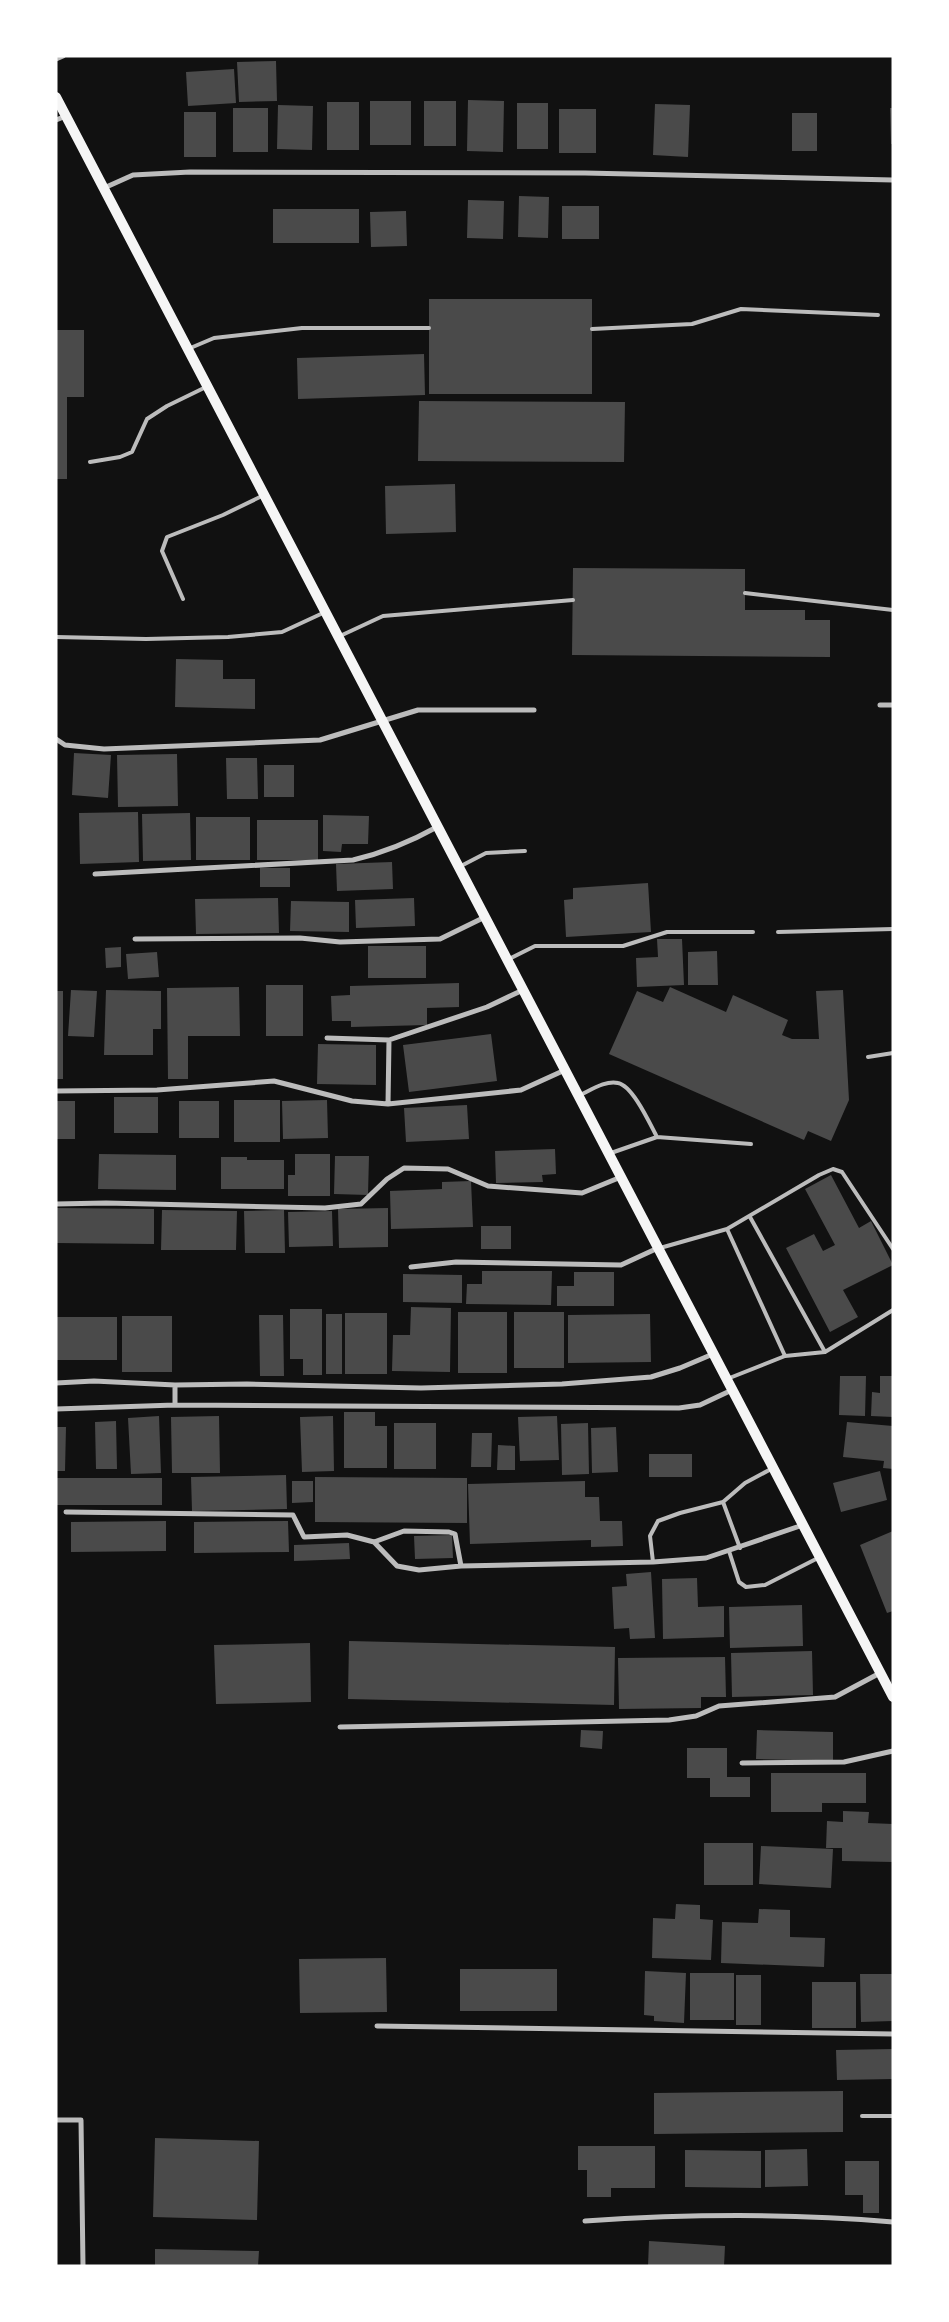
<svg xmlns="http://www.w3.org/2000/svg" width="949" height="2322" font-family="Commissioner,sans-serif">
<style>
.building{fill:#4a4a4a}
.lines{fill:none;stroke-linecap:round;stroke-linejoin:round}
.service{stroke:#bcbcbc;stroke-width:4}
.minor{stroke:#bcbcbc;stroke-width:5}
.secondary{stroke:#f5f5f5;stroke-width:10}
</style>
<rect width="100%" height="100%" fill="#111"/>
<!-- building -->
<path class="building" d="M 276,61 L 277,101 L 239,102 L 237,62 Z
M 234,69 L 236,103 L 188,106 L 186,72 Z
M 468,100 L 504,101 L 503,152 L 467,151 Z
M 370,101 L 411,101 L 411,145 L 370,145 Z
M 424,101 L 456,101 L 456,146 L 424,146 Z
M 327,102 L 359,102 L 359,150 L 327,150 Z
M 517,103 L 548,103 L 548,149 L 517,149 Z
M 655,104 L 690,105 L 688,157 L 653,155 Z
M 278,105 L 313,106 L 312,150 L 277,149 Z
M 233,108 L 268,108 L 268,152 L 233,152 Z
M 890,108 L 893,108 L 893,144 L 891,144 Z
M 559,109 L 596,109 L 596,153 L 559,153 Z
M 184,112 L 216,112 L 216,157 L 184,157 Z
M 792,113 L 817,113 L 817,151 L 792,151 Z
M 519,196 L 549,197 L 548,238 L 518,237 Z
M 468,200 L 504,201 L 503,239 L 467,238 Z
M 562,206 L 599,206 L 599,239 L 562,239 Z
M 273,209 L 359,209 L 359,243 L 273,243 Z
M 406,211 L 407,246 L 371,247 L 370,212 Z
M 429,299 L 592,299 L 592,394 L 429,394 Z
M 56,330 L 84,330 L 84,397 L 67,397 L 67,479 L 56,479 Z
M 424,354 L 425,395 L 298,399 L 297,358 Z
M 419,401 L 625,402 L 624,462 L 418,461 Z
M 455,484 L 456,532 L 386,534 L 385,486 Z
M 573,568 L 745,569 L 745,610 L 805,610 L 805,620 L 830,620 L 830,657 L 572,655 Z
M 176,659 L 223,660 L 223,679 L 255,679 L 255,709 L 175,707 Z
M 74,753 L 111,755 L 108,798 L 72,795 Z
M 177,754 L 178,806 L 118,807 L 117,755 Z
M 226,758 L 257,758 L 258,799 L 227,799 Z
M 264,765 L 294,765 L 294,797 L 264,797 Z
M 138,812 L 139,862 L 80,864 L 79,813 Z
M 190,813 L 191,860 L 143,861 L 142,814 Z
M 323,815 L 369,816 L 368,844 L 342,844 L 341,852 L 323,851 Z
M 196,817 L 250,817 L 250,860 L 196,860 Z
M 257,820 L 318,820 L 318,860 L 257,860 Z
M 392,862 L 393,889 L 337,891 L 336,864 Z
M 260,868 L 290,868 L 290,887 L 260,887 Z
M 648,883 L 651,932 L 566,937 L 564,900 L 573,899 L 573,888 Z
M 278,898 L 279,933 L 196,934 L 195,899 Z
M 414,898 L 415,926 L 356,928 L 355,900 Z
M 291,901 L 349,902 L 349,932 L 290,931 Z
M 657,939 L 682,939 L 684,985 L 637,987 L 636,958 L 658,957 Z
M 368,946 L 426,946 L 426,978 L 368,978 Z
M 121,947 L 121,967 L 106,968 L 105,948 Z
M 717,951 L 718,985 L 688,985 L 688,952 Z
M 157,952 L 159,977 L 128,979 L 126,954 Z
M 459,983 L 459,1007 L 427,1008 L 427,1025 L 351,1027 L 351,1021 L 332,1021 L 331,996 L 350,995 L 350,986 Z
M 266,985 L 303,985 L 303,1036 L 266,1036 Z
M 239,987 L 240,1036 L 188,1036 L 188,1079 L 168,1079 L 167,988 Z
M 670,987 L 726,1012 L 733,995 L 788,1020 L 782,1035 L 792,1039 L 819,1039 L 816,991 L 843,990 L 849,1100 L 831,1141 L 808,1131 L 804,1140 L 609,1054 L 637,991 L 663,1002 Z
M 71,990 L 97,991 L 94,1037 L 68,1036 Z
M 106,990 L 161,991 L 161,1029 L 153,1029 L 153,1055 L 104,1055 Z
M 56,991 L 63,991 L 63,1079 L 56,1079 Z
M 491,1034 L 497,1081 L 409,1092 L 403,1045 Z
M 318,1044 L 376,1045 L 376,1085 L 317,1084 Z
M 114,1097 L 158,1097 L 158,1133 L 114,1133 Z
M 234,1100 L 280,1100 L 280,1142 L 234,1142 Z
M 327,1100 L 328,1138 L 283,1139 L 282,1101 Z
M 56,1101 L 75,1101 L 75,1139 L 56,1139 Z
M 179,1101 L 219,1101 L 219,1138 L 179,1138 Z
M 467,1105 L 469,1139 L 406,1142 L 404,1108 Z
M 555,1149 L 556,1174 L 542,1175 L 543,1182 L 496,1183 L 495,1151 Z
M 99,1154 L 176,1155 L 176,1190 L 98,1189 Z
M 295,1154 L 330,1154 L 330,1196 L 288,1196 L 288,1175 L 295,1175 Z
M 335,1156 L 369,1156 L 368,1195 L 334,1194 Z
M 221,1157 L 247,1157 L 247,1160 L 284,1160 L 284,1189 L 221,1189 Z
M 831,1175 L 859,1228 L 871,1221 L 893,1265 L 843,1290 L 858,1317 L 830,1332 L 786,1248 L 814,1234 L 823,1251 L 835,1245 L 805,1189 Z
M 471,1181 L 473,1227 L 391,1229 L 390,1191 L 442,1189 L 442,1182 Z
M 56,1208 L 154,1209 L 154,1244 L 56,1243 Z
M 388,1208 L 388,1247 L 339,1248 L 338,1209 Z
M 162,1210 L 237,1211 L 236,1250 L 161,1250 Z
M 284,1210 L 285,1253 L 245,1253 L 244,1211 Z
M 332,1211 L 333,1246 L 289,1247 L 288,1212 Z
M 481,1226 L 511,1226 L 511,1249 L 481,1249 Z
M 482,1271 L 552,1271 L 551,1305 L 466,1304 L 467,1284 L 482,1284 Z
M 574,1272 L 614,1272 L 614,1306 L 557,1306 L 557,1286 L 574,1286 Z
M 403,1274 L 462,1275 L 462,1303 L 403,1302 Z
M 411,1307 L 451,1308 L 450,1372 L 392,1371 L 393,1335 L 410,1335 Z
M 290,1309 L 322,1309 L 322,1375 L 303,1375 L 303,1359 L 290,1359 Z
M 458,1312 L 507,1312 L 507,1373 L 458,1373 Z
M 514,1312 L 564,1312 L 564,1368 L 514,1368 Z
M 345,1313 L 387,1313 L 387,1374 L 345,1374 Z
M 326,1314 L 342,1314 L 342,1374 L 326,1374 Z
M 650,1314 L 651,1362 L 568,1363 L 568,1315 Z
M 259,1315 L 283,1315 L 284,1376 L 260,1376 Z
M 122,1316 L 172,1316 L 172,1372 L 122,1372 Z
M 56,1317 L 117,1317 L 117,1360 L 56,1360 Z
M 840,1376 L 866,1376 L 865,1416 L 839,1415 Z
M 880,1376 L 893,1376 L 893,1417 L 871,1416 L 872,1392 L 880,1393 Z
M 344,1412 L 375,1412 L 375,1426 L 387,1426 L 387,1468 L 344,1468 Z
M 159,1416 L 161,1473 L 131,1474 L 128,1418 Z
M 219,1416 L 220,1473 L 172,1473 L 171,1417 Z
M 333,1416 L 334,1471 L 302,1472 L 300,1417 Z
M 557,1416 L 559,1460 L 520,1461 L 518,1417 Z
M 116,1421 L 117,1469 L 96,1469 L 95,1422 Z
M 847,1422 L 893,1426 L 893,1469 L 883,1468 L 884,1461 L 843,1457 Z
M 394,1423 L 436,1423 L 436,1469 L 394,1469 Z
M 588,1423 L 589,1474 L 562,1475 L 561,1424 Z
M 56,1427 L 66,1427 L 65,1471 L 56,1471 Z
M 616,1427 L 618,1472 L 592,1473 L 591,1428 Z
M 472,1433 L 492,1433 L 491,1467 L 471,1467 Z
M 498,1445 L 515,1446 L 515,1470 L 497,1470 Z
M 649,1454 L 692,1454 L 692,1477 L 649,1477 Z
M 880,1471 L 887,1500 L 841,1512 L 833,1483 Z
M 286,1475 L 287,1509 L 192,1511 L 191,1477 Z
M 315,1477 L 467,1478 L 467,1523 L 315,1522 Z
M 56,1478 L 162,1478 L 162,1505 L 56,1505 Z
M 292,1481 L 313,1481 L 313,1502 L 292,1503 Z
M 585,1481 L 585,1497 L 599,1497 L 600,1521 L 622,1521 L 623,1546 L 591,1547 L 591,1540 L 470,1544 L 468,1484 Z
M 166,1521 L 166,1551 L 71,1552 L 71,1522 Z
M 288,1521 L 289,1552 L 194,1553 L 194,1522 Z
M 893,1531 L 893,1611 L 887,1613 L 860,1545 Z
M 452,1535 L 453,1558 L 415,1559 L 414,1536 Z
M 349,1543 L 350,1559 L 294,1561 L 294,1545 Z
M 651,1572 L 655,1638 L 630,1639 L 629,1628 L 614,1629 L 612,1587 L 627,1586 L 626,1574 Z
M 697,1578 L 698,1607 L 724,1606 L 724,1637 L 663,1639 L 662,1579 Z
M 802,1605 L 803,1646 L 730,1648 L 729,1607 Z
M 349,1641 L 615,1647 L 614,1705 L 348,1699 Z
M 310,1643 L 311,1702 L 216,1704 L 214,1645 Z
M 812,1651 L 813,1695 L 732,1697 L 731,1653 Z
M 725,1657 L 726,1697 L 701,1697 L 701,1708 L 619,1709 L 618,1658 Z
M 581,1730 L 603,1731 L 602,1749 L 580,1747 Z
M 757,1730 L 833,1732 L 833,1761 L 756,1759 Z
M 687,1748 L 727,1748 L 727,1777 L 750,1777 L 750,1797 L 710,1797 L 710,1778 L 687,1778 Z
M 771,1773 L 866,1773 L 866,1803 L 822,1803 L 822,1812 L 771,1812 Z
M 843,1811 L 869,1812 L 868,1823 L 893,1824 L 893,1862 L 842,1861 L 842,1848 L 826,1848 L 827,1821 L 843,1822 Z
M 704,1843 L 753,1843 L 753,1885 L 704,1885 Z
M 761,1846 L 833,1849 L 831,1888 L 759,1884 Z
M 676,1904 L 700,1905 L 700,1919 L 713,1920 L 711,1960 L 652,1958 L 653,1918 L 675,1919 Z
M 759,1909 L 790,1910 L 790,1937 L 825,1938 L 824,1967 L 721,1963 L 722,1922 L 758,1923 Z
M 386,1958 L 387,2012 L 300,2013 L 299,1959 Z
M 460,1969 L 557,1969 L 557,2011 L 460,2011 Z
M 645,1971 L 686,1973 L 684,2023 L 654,2021 L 654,2016 L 644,2015 Z
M 690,1973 L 734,1973 L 734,2020 L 690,2020 Z
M 860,1974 L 893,1974 L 893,2021 L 861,2022 Z
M 736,1975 L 761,1975 L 761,2025 L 736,2025 Z
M 812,1982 L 856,1982 L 856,2028 L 812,2028 Z
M 893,2049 L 893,2079 L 837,2080 L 836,2050 Z
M 843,2091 L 843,2132 L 654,2134 L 654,2093 Z
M 155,2138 L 259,2141 L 257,2220 L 153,2217 Z
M 578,2146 L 655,2146 L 655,2188 L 611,2188 L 611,2197 L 587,2197 L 587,2170 L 578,2170 Z
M 807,2149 L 808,2186 L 765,2187 L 765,2150 Z
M 685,2150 L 761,2151 L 761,2188 L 685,2187 Z
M 845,2161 L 879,2161 L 879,2213 L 863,2213 L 863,2195 L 845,2195 Z
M 649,2241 L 725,2246 L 724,2266 L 648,2266 Z
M 155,2249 L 259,2251 L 258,2266 L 155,2266 Z"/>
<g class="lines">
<!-- service -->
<path class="service" d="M 592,329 L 692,324 L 741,309 L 878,315
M 188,349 L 214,338 L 302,328 L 429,328
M 90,462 L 120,457 L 132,452 L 147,419 L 167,406 L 206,387
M 745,593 L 893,610
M 183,599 L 162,551 L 167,537 L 223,515 L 264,495
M 340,636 L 383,616 L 573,600
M 56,637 L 146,639 L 228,637 L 282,632 L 323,613
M 459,867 L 486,853 L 525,851
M 778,932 L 893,929
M 507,960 L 535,946 L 623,946 L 667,932 L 753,932
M 868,1057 L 893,1053
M 580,1095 C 591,1090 606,1080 618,1083 C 633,1086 650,1124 657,1137
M 611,1153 L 657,1137 L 751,1144
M 750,1217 L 825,1352
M 727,1229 L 785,1356
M 660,1248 L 727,1229 L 819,1175 L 833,1169 L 842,1172 L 893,1249
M 727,1379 L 785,1356 L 825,1352 L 893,1310
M 723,1502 L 745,1483 L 773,1468
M 729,1551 L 739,1582 L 746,1587 L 765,1585 L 820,1557
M 653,1562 L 650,1536 L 658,1521 L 680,1513 L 723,1502 L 740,1548
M 862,2116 L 893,2116"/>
<!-- minor -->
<path class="minor" d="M 56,59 L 63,56
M 56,120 L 66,116
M 104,188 L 133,175 L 190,172 L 585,173 L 893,180
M 880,705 L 893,705
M 56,739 L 65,745 L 104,749 L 320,740 L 418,710 L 534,710
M 95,874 L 353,860 C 383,853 410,842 437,827
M 135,939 L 300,938 L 340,942 L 440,939 L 485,917
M 327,1038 L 389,1040 L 487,1007 L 523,990
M 56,1091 L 157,1090 L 274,1081 L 352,1101 L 388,1104 L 521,1090 L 565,1070
M 388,1104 L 389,1040
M 56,1204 L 106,1203 L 325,1208 L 361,1204 L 387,1179 L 404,1168 L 448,1169 L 488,1186 L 582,1193 L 621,1177
M 411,1267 L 456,1262 L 621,1265 L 658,1248
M 56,1383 L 94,1381 L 175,1385 L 247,1384 L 421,1388 L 562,1384 L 651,1377 L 680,1368 L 713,1354
M 175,1385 L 175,1405
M 56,1409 L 175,1405 L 679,1408 L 700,1405 L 732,1390
M 66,1512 L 293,1515 L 304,1537 L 347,1535 L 374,1542 L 404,1531 L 449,1532 L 455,1534 L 461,1566 L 653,1562 L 706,1558 L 803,1525
M 374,1542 L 397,1566 L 419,1570 L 461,1566
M 340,1727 L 669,1720 L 696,1716 L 719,1706 L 835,1697 L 880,1673
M 742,1763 L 844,1762 L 893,1751
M 377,2026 L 893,2034
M 56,2120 L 81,2120 L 83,2266
M 585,2221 C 687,2214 790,2213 893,2222"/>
<!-- secondary -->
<path class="secondary" d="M 56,97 L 893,1697"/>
</g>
<!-- border -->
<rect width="949" height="2322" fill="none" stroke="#ffffff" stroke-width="115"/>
</svg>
